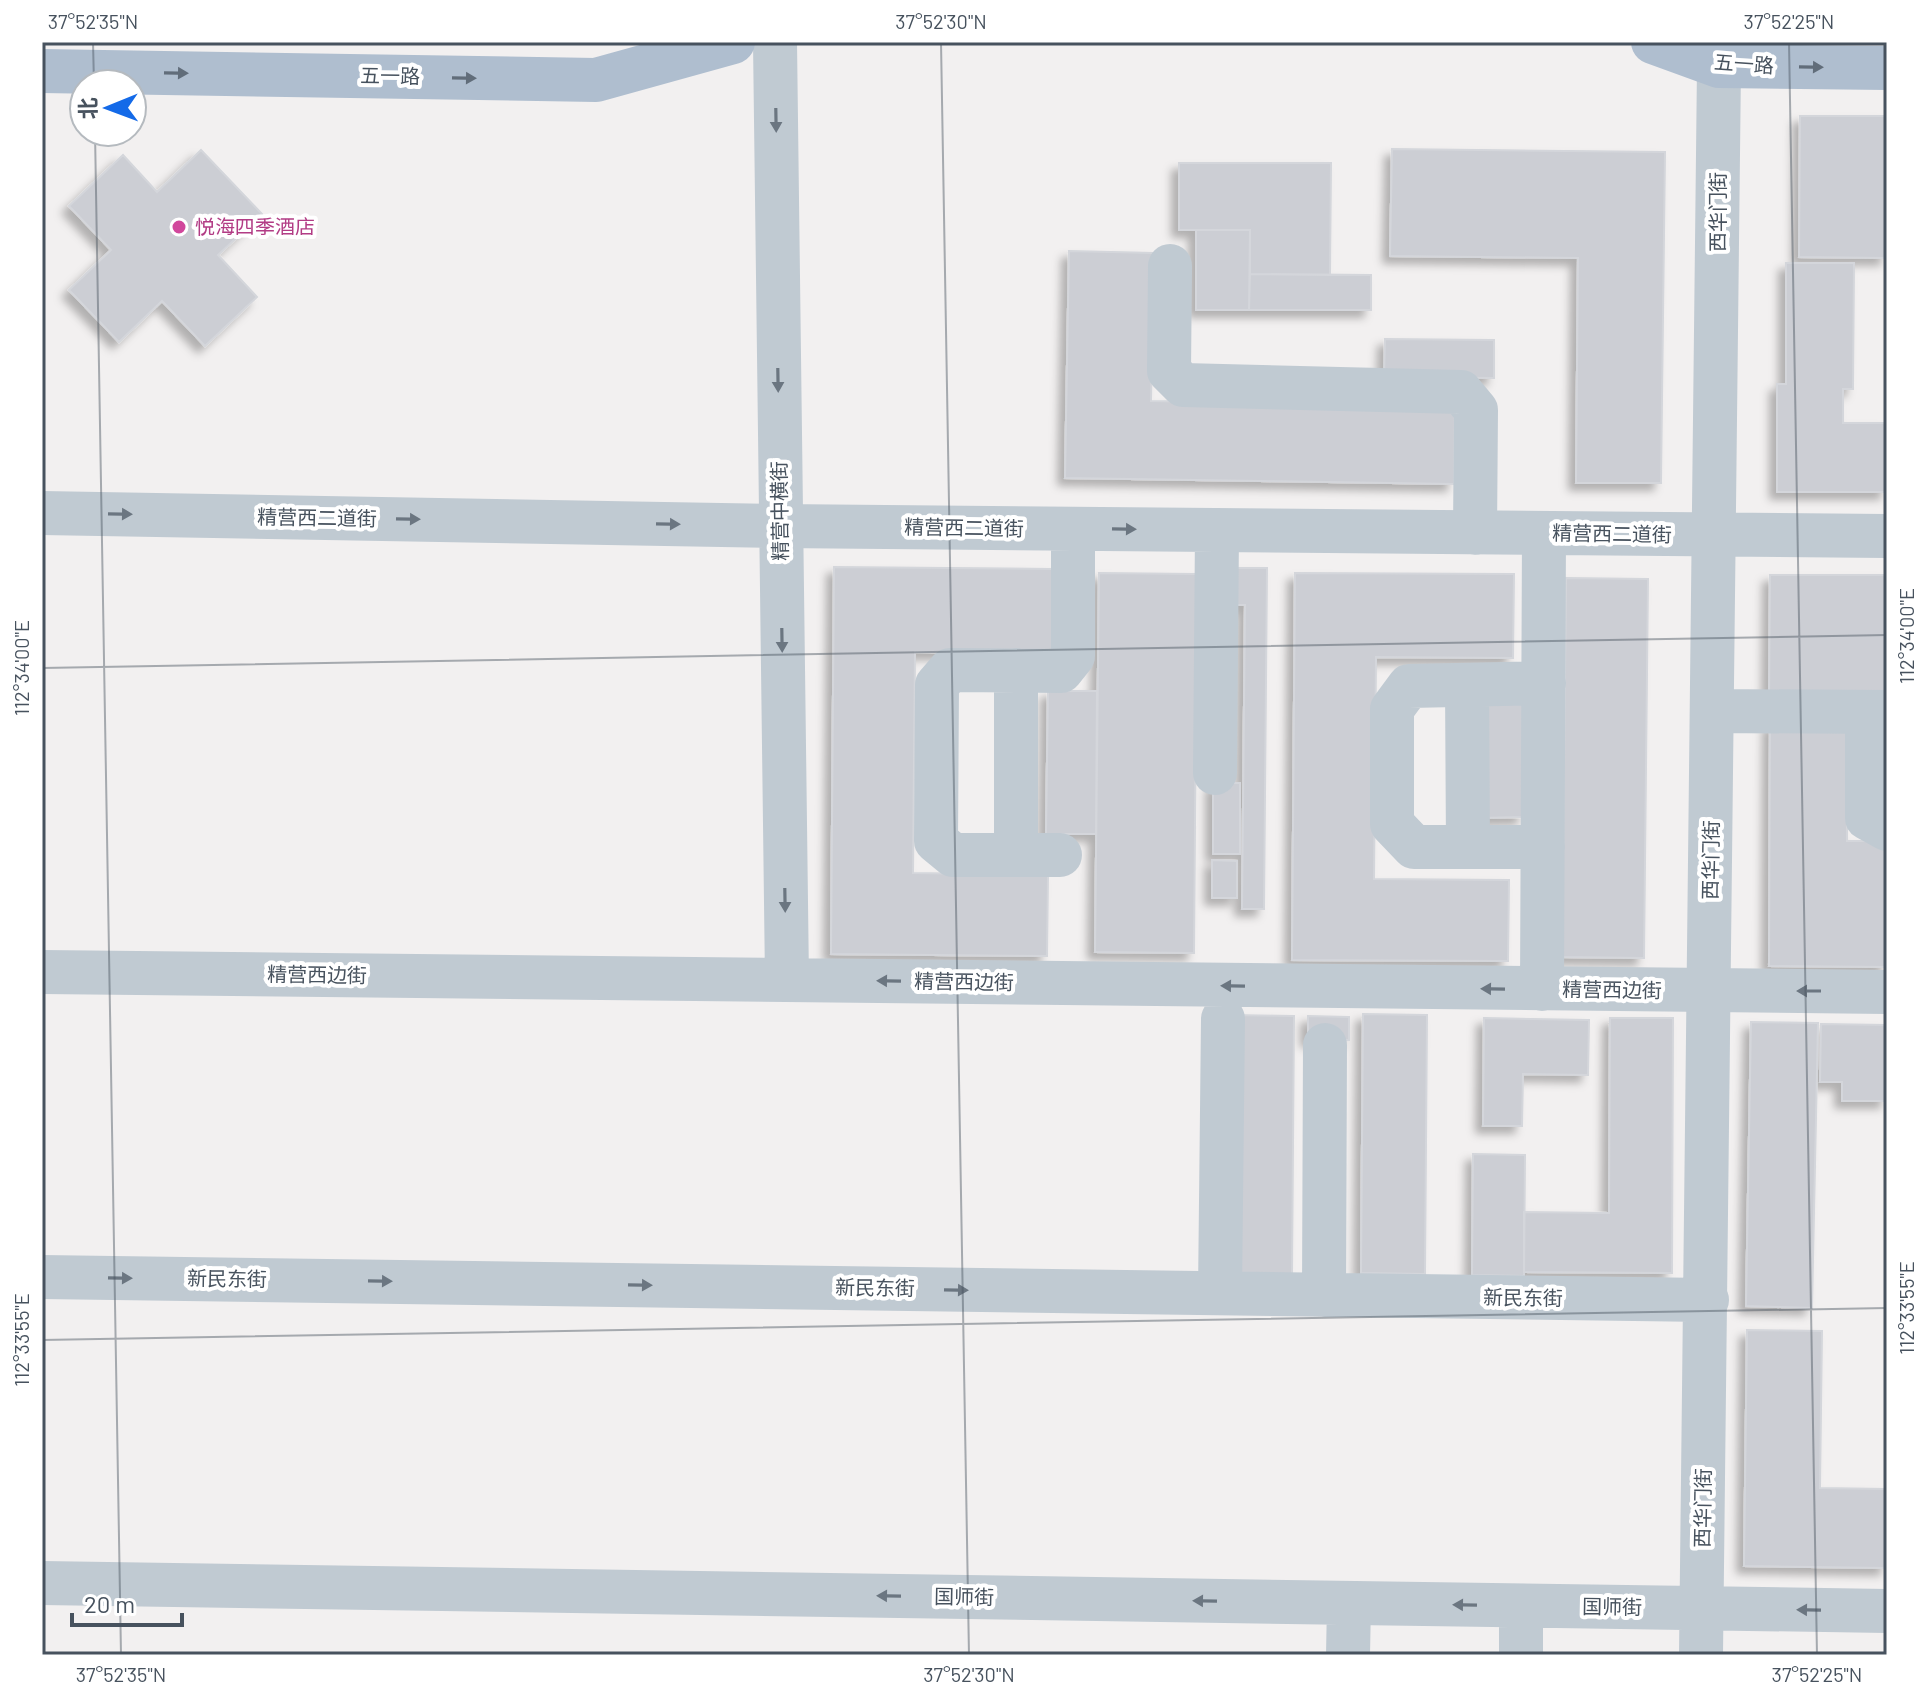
<svg xmlns="http://www.w3.org/2000/svg" width="1929" height="1697" font-family="Barlow,'Noto Sans SC',sans-serif">
<style>
.building{fill:#ccced4;stroke:#d4d6db;stroke-width:2;filter:url(#shadow)}
.lines{fill:none;stroke-linecap:round;stroke-linejoin:round}
.minor{stroke:#c0cad2;stroke-width:44}
.major{stroke:#afbecf;stroke-width:44}
.oneway{fill:#616d7a}
.oneway2{fill:#6b7681}
.ticks{fill:none;stroke:#47525e;stroke-width:2;stroke-opacity:0.45}
.hotel-dot{fill:#d1479c;stroke:#fff;stroke-width:3}
.labels{text-anchor:middle;stroke-width:8;stroke-linejoin:round;paint-order:stroke}
.street-label{font-size:20px;fill:#47525e;stroke:#fff}
.hotel-label{font-size:20px;fill:#b23c85;stroke:#fff;text-anchor:start}
.neatline{fill:none;stroke:#47525e;stroke-width:3}
.ticks-label{font-size:20px;text-anchor:middle;fill:#47525e}
</style>
<defs>
<filter id="shadow"><feDropShadow dx="-7" dy="7" stdDeviation="4" flood-color="#0004"/></filter>
</defs>
<rect width="100%" height="100%" fill="#f2f0f0"/>
<!-- building -->
<path class="building" d="M 1800,116 L 1887,116 L 1887,258 L 1799,257 Z
M 1392,149 L 1665,152 L 1661,483 L 1576,483 L 1578,258 L 1390,256 Z
M 201,150 L 262,214 L 218,255 L 257,297 L 205,346 L 162,301 L 119,342 L 69,290 L 111,250 L 69,206 L 123,155 L 157,192 Z
M 1179,163 L 1331,163 L 1330,275 L 1250,274 L 1250,230 L 1179,230 Z
M 1196,230 L 1250,230 L 1249,310 L 1196,310 Z
M 1069,251 L 1154,253 L 1151,401 L 1455,406 L 1454,484 L 1065,478 Z
M 1786,263 L 1854,263 L 1853,389 L 1843,389 L 1843,423 L 1887,423 L 1887,492 L 1777,492 L 1777,384 L 1786,384 Z
M 1250,274 L 1371,275 L 1371,310 L 1249,310 Z
M 1385,339 L 1494,340 L 1494,378 L 1384,377 Z
M 834,567 L 1053,569 L 1052,653 L 915,652 L 913,873 L 1048,875 L 1047,956 L 831,954 Z
M 1227,568 L 1267,568 L 1264,909 L 1242,909 L 1245,605 L 1227,605 Z
M 1099,573 L 1197,574 L 1194,953 L 1095,952 Z
M 1295,573 L 1514,574 L 1513,658 L 1376,657 L 1374,879 L 1509,880 L 1508,961 L 1292,960 Z
M 1770,575 L 1887,575 L 1887,701 L 1769,701 Z
M 1566,578 L 1648,579 L 1644,958 L 1562,957 Z
M 1048,691 L 1097,691 L 1096,834 L 1046,834 Z
M 1478,704 L 1523,704 L 1524,817 L 1480,818 Z
M 1770,723 L 1847,723 L 1847,841 L 1887,841 L 1887,967 L 1769,966 Z
M 1213,783 L 1240,783 L 1240,854 L 1213,854 Z
M 1212,860 L 1237,861 L 1237,898 L 1212,898 Z
M 1363,1014 L 1427,1015 L 1425,1274 L 1361,1273 Z
M 1230,1015 L 1294,1016 L 1292,1275 L 1228,1274 Z
M 1308,1016 L 1349,1017 L 1349,1040 L 1308,1040 Z
M 1484,1018 L 1589,1020 L 1588,1075 L 1523,1074 L 1522,1126 L 1483,1126 Z
M 1610,1018 L 1673,1018 L 1672,1273 L 1524,1272 L 1524,1212 L 1609,1213 Z
M 1751,1022 L 1818,1023 L 1812,1308 L 1746,1306 Z
M 1821,1024 L 1887,1025 L 1887,1101 L 1842,1101 L 1842,1082 L 1820,1082 Z
M 1473,1154 L 1525,1155 L 1524,1276 L 1472,1275 Z
M 1747,1330 L 1822,1331 L 1820,1488 L 1887,1489 L 1887,1568 L 1744,1566 Z"/>
<g class="lines">
<!-- minor -->
<path class="minor" d="M 775,42 L 787,980
M 1170,266 L 1169,371 L 1183,385 L 1461,392 L 1476,410 L 1475,533
M 42,513 L 780,526 L 1887,536
M 1467,685 L 1468,847
M 1713,711 L 1887,712
M 1867,712 L 1867,818 L 1887,829
M 1215,773 L 1217,530
M 1543,847 L 1414,847 L 1392,824 L 1392,709 L 1409,686 L 1544,683
M 1016,855 L 1016,670
M 1060,855 L 953,855 L 936,841 L 937,685 L 950,670 L 1061,671 L 1073,656 L 1073,529
M 42,972 L 1887,992
M 1542,989 L 1544,533
M 42,1277 L 1707,1300
M 1220,1293 L 1223,1019
M 1324,1295 L 1325,1045
M 42,1583 L 1887,1611
M 1348,1655 L 1349,1603
M 1521,1655 L 1521,1606
M 1701,1655 L 1719,66"/>
<!-- major -->
<path class="major" d="M 1653,42 L 1719,66 L 1887,68
M 42,71 L 596,80 L 733,42"/>
</g>
<!-- one-way arrows -->
<defs><path id="oneway-solid" d="M-6-.8H1V-3.2L6.5 0L1 3.2V.8H-6Z" transform="scale(2)"/></defs>
<g class="oneway">
<use href="#oneway-solid" transform="translate(1811 67) rotate(1)"/>
<use href="#oneway-solid" transform="translate(176 73) rotate(1)"/>
<use href="#oneway-solid" transform="translate(464 78) rotate(1)"/>
</g>
<g class="oneway2">
<use href="#oneway-solid" transform="translate(776 120) rotate(89)"/>
<use href="#oneway-solid" transform="translate(778 380) rotate(89)"/>
<use href="#oneway-solid" transform="translate(120 514) rotate(1)"/>
<use href="#oneway-solid" transform="translate(408 519) rotate(1)"/>
<use href="#oneway-solid" transform="translate(668 524) rotate(1)"/>
<use href="#oneway-solid" transform="translate(1124 529) rotate(1)"/>
<use href="#oneway-solid" transform="translate(782 640) rotate(89)"/>
<use href="#oneway-solid" transform="translate(785 900) rotate(89)"/>
<use href="#oneway-solid" transform="translate(889 981) rotate(-179)"/>
<use href="#oneway-solid" transform="translate(1233 986) rotate(-179)"/>
<use href="#oneway-solid" transform="translate(1493 989) rotate(-179)"/>
<use href="#oneway-solid" transform="translate(1809 991) rotate(-180)"/>
<use href="#oneway-solid" transform="translate(120 1278) rotate(1)"/>
<use href="#oneway-solid" transform="translate(380 1281) rotate(1)"/>
<use href="#oneway-solid" transform="translate(640 1285) rotate(1)"/>
<use href="#oneway-solid" transform="translate(956 1290) rotate(1)"/>
<use href="#oneway-solid" transform="translate(889 1596) rotate(-179)"/>
<use href="#oneway-solid" transform="translate(1205 1601) rotate(-179)"/>
<use href="#oneway-solid" transform="translate(1465 1605) rotate(-179)"/>
<use href="#oneway-solid" transform="translate(1809 1610) rotate(-179)"/>
</g>
<!-- ticks -->
<path class="ticks" d="M 93,42 L 94,84M 941,42 L 969,1655M 1789,42 L 1817,1655M 95,132 L 121,1655M 42,668 L 1887,635M 42,1340 L 1887,1308"/>
<!-- markers -->
<circle class="hotel-dot" cx="179" cy="227" r="8"/>
<g class="labels">
<!-- street labels -->
<g class="street-label">
<text transform="translate(1744 64) rotate(4)" y="7">五一路</text>
<text transform="translate(390 76) rotate(1)" y="7">五一路</text>
<text transform="translate(1718 212) rotate(-90)" y="7">西华门街</text>
<text transform="translate(780 511) rotate(-91)" y="7">精营中横街</text>
<text transform="translate(317 518) rotate(1)" y="7">精营西二道街</text>
<text transform="translate(964 528) rotate(1)" y="7">精营西二道街</text>
<text transform="translate(1612 534) rotate(1)" y="7">精营西二道街</text>
<text transform="translate(1711 860) rotate(-89)" y="7">西华门街</text>
<text transform="translate(317 975) rotate(1)" y="7">精营西边街</text>
<text transform="translate(964 982) rotate(1)" y="7">精营西边街</text>
<text transform="translate(1612 990) rotate(1)" y="7">精营西边街</text>
<text transform="translate(227 1279) rotate(1)" y="7">新民东街</text>
<text transform="translate(875 1288) rotate(1)" y="7">新民东街</text>
<text transform="translate(1523 1298) rotate(1)" y="7">新民东街</text>
<text transform="translate(1703 1508) rotate(-89)" y="7">西华门街</text>
<text transform="translate(964 1597) rotate(1)" y="7">国师街</text>
<text transform="translate(1612 1607) rotate(1)" y="7">国师街</text>
</g>
<!-- hotel labels -->
<g class="hotel-label">
<text x="195" y="234">悦海四季酒店</text>
</g>
</g>
<!-- border -->
<rect width="1929" height="1697" fill="none" stroke="#ffffff" stroke-width="88"/>
<!-- north arrow -->
<g transform="translate(108 108) rotate(269)"><circle r="38" fill="#ffffff" stroke="#b5babf" stroke-width="2"/>
<path d="M0-6L14 30L0 20L-14 30Z" fill="#146ae8"/>
<text y="-12" font-size="22" font-weight="bold" text-anchor="middle" fill="#47525e">北</text>
</g>
<!-- scale -->
<path d="M72 1613v12h110v-12" fill="none" stroke="#47525e" stroke-width="4"/>
<text x="84" y="1613" font-size="24" fill="#47525e" stroke="#ffffff" stroke-width="6" paint-order="stroke">20 m</text>
<rect x="44" y="44" width="1841" height="1609" class="neatline"/>
<g class="ticks-label">
<text x="93" y="29">37°52'35"N</text>
<text x="941" y="29">37°52'30"N</text>
<text x="1789" y="29">37°52'25"N</text>
<text transform="translate(1907 636) rotate(-90)" y="7">112°34'00"E</text>
<text transform="translate(22 668) rotate(-90)" y="7">112°34'00"E</text>
<text transform="translate(1907 1308) rotate(-90)" y="7">112°33'55"E</text>
<text transform="translate(22 1340) rotate(-90)" y="7">112°33'55"E</text>
<text x="121" y="1682">37°52'35"N</text>
<text x="969" y="1682">37°52'30"N</text>
<text x="1817" y="1682">37°52'25"N</text>
</g>
</svg>
